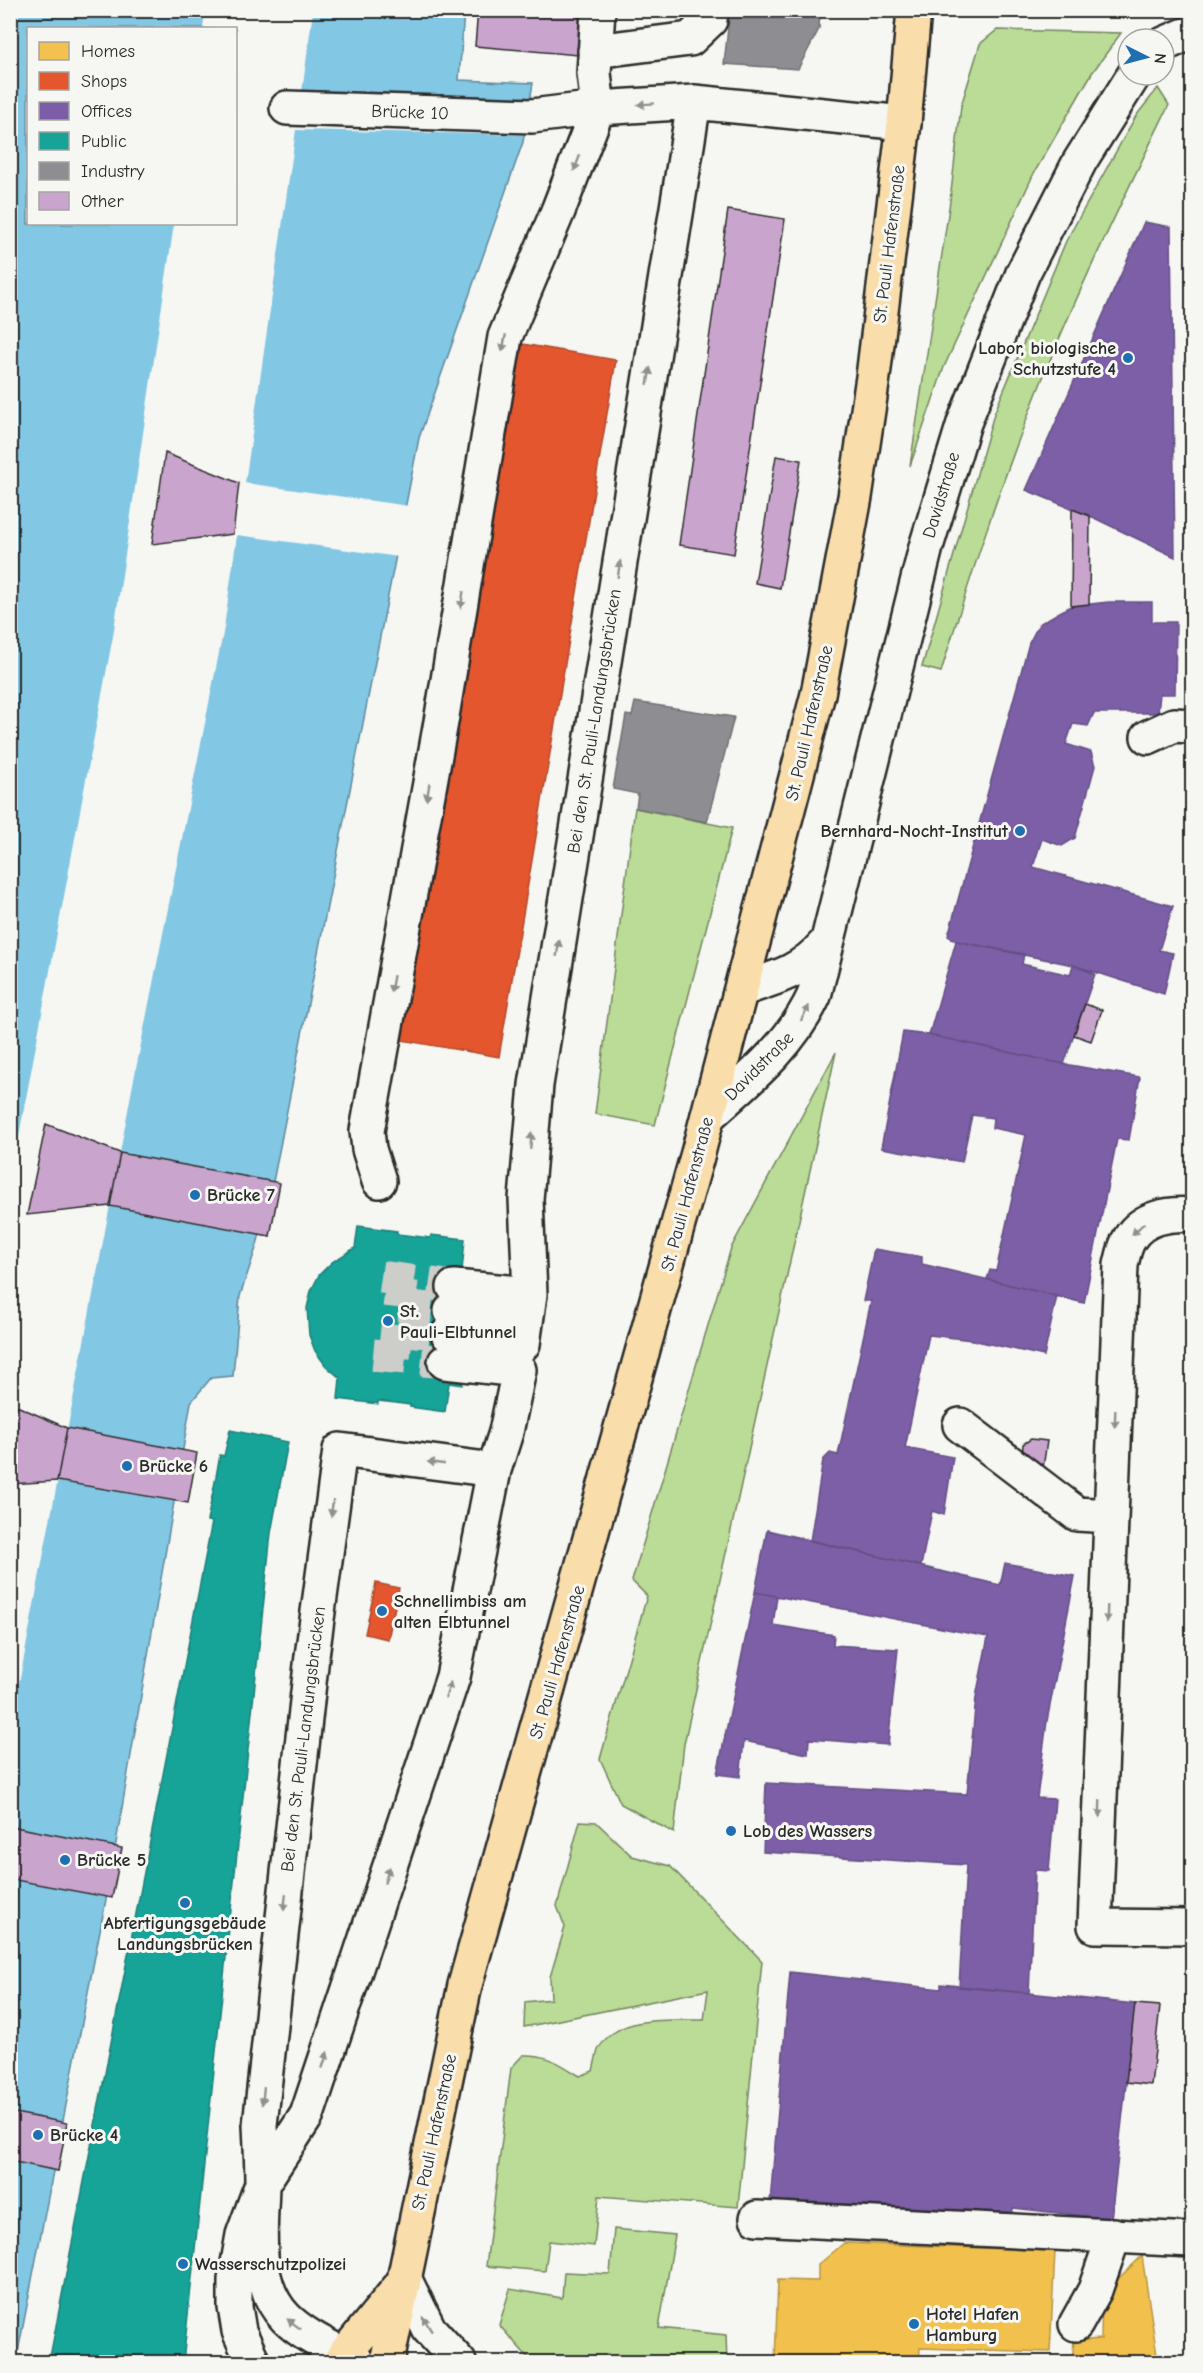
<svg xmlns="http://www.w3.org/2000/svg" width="1203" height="2373" font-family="'Comic Neue',sans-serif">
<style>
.green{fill:#badc96;stroke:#728460;stroke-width:1.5}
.water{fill:#82c7e3;stroke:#5f8999;stroke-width:1.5;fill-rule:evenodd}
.pier{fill:#f6f6f2}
.homes{fill:#f2c14e;stroke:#b69444;stroke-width:1.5}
.shops{fill:#e4572e;stroke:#ac4a2d;stroke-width:1.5}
.offices{fill:#7b5ea7;stroke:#634f82;stroke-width:1.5}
.public{fill:#17a398;stroke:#1d7f77;stroke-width:1.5}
.industry{fill:#8d8d92;stroke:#707073;stroke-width:1.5}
.building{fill:#c9a5ce;stroke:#2b2b2b;stroke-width:1.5}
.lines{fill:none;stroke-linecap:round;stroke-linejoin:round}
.minor-tunnel{stroke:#cdcdca;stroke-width:33;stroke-dasharray:33 16;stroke-linecap:butt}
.minor-casing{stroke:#2b2b2b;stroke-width:38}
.major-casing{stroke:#2b2b2b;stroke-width:38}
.minor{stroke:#f6f6f2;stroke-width:33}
.major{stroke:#f9deab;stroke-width:33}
.oneway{fill:#90908e}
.poi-dot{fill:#1f6fb2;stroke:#f6f6f2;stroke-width:2}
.labels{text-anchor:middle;stroke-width:6;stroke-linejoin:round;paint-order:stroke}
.street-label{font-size:18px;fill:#2b2b2b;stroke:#f6f6f2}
.poi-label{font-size:18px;font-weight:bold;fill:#2b2b2b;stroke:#f6f6f2;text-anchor:start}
</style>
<rect width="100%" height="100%" fill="#f6f6f2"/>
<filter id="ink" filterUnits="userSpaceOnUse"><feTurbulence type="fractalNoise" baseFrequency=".0167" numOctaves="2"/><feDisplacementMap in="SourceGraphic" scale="12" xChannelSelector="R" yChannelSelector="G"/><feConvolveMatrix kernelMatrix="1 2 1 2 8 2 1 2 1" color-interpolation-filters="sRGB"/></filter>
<g filter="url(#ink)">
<!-- green -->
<path class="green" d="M 997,30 L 1121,33 L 1092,73 L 1034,173 L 944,367 L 910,466 L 950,201 L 961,106 L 980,44 Z
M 1158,88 L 1169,105 C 1124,197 1078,290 1040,385 C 1002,479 971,575 941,672 L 922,667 L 994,414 L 1066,241 L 1136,116 Z
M 635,808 L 732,828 L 655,1125 L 595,1114 Z
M 836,1052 L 684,1744 L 674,1833 L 621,1804 L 600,1759 L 647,1596 L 632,1581 L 731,1248 Z
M 580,1821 L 596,1822 L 632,1856 L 670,1866 L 762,1961 L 738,2207 L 599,2196 L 594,2246 L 549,2241 L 545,2271 L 486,2266 L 511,2068 L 523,2055 C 548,2054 560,2064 580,2076 L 593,2071 C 595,2064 596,2054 599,2048 C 619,2013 672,2021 704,2020 L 708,1990 L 524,2027 L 525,2002 L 551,1999 L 550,1977 L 565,1927 L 557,1906 Z
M 614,2229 L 675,2235 L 659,2328 L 726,2335 L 727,2362 L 532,2362 L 499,2325 L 510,2289 L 562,2298 L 564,2272 L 610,2274 Z"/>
<!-- water -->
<path class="water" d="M 11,11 L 464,11 L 459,80 L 533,83 L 523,142 L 419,438 L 272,1187 L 257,1245 L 240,1296 L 233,1376 L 211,1378 L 191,1402 L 109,1884 L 16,2362 L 11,2362 ZM 28,28 L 236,28 L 236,224 L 28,224 Z"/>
<!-- pier -->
<path class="pier" d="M 205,11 L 313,11 L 302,92 L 533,98 L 527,135 L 296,130 L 245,483 L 409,506 L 399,557 L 237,535 L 224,628 L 133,1084 L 11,1726 L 11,1178 L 113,636 L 174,224 L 236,224 L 236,28 L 203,28 Z"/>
<!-- homes -->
<path class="homes" d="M 844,2243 L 1055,2251 L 1050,2352 L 920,2348 L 919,2362 L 775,2362 L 778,2280 L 818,2281 L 818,2265 Z
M 1142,2256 L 1158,2362 L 1072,2362 L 1074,2341 L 1101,2339 L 1102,2294 Z"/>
<!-- shops -->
<path class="shops" d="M 517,343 L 616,360 L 499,1057 L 401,1040 Z
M 376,1583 L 399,1588 L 388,1639 L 365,1634 Z"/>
<!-- offices -->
<path class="offices" d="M 1144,222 L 1171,227 L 1175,557 L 1090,516 L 1026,490 Z
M 1109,602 L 1152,602 L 1152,622 L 1176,622 L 1175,694 L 1160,694 L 1158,713 L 1094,713 L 1088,726 L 1073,724 L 1066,744 L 1091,752 L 1095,766 L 1075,838 L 1062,846 L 1042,839 L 1033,867 L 1173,906 L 1159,950 L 1173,953 L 1164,994 L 1073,965 L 956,941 L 948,936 L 1029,643 L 1039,624 L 1058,613 L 1071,606 Z
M 956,941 L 1024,954 L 1022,964 L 1070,975 L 1073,965 L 1095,974 L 1064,1064 L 929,1035 Z
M 903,1032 L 929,1035 L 1064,1064 L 1140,1077 L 1129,1140 L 1117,1139 L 1084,1303 L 987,1279 L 990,1270 L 996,1271 L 1026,1135 L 992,1128 L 993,1118 L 972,1115 L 962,1162 L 881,1148 Z
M 874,1249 L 922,1257 L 922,1264 L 1057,1296 L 1044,1356 L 972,1340 L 929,1335 L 905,1448 L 953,1457 L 944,1515 L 932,1511 L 921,1566 L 810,1541 L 823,1460 L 830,1453 L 838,1455 L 871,1301 L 863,1301 Z
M 767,1530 L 1000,1585 L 1005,1563 L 1075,1576 L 1047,1721 L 1037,1798 L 1055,1799 L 1049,1871 L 1035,1870 L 1029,1993 L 959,1987 L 966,1865 L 763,1852 L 766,1783 L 967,1794 L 976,1697 L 988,1637 L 755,1592 Z
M 755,1592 L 777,1596 L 773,1625 L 834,1635 L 833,1645 L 898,1649 L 888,1745 L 809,1739 L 808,1754 L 744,1741 L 740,1777 L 717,1774 Z
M 790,1972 L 941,1989 L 941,1984 L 1135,2004 L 1111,2219 L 1013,2208 L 1012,2218 L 769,2214 Z"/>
<!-- public -->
<path class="public" d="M 358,1226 L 397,1231 L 397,1234 L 414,1236 L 430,1238 L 431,1235 L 465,1239 L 462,1271 L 475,1272 L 462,1385 L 449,1383 L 445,1412 L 410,1407 L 410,1405 L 396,1403 L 378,1401 L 378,1404 L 338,1399 L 340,1378 L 326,1366 L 315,1351 L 309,1335 L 307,1308 L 311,1291 L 319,1275 L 332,1262 L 355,1248 Z
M 230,1430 L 288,1442 L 271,1533 L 183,2362 L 49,2362 L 212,1522 L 207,1521 L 215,1482 L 220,1455 L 224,1456 Z"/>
<!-- industry -->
<path class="industry" d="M 730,10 L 820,10 L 819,29 L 798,69 L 724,64 Z
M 635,702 L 734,717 L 707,822 L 636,808 L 638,794 L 613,789 L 626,715 L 632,716 Z"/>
<!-- building -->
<path class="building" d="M 478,10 L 582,10 L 578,55 L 475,46 Z
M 728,210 L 785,219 L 734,554 L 679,545 Z
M 165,453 L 239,483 L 233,534 L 152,544 Z
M 776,456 L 801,460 L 780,588 L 755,583 Z
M 1072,509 L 1090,516 L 1089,604 L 1071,606 Z
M 1085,1004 L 1102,1010 L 1091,1041 L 1074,1035 Z
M 46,1124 L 120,1153 L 110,1206 L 27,1215 Z
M 120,1153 L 280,1183 L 270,1236 L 110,1206 Z
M 10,1403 L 67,1428 L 57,1481 L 10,1484 Z
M 67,1428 L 197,1453 L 188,1503 L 57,1481 Z
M 1031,1439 L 1047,1441 L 1043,1468 L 1035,1467 L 1036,1461 L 1022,1459 L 1023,1444 Z
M 10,1826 L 122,1848 L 112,1898 L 10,1879 Z
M 1135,2004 L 1160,2006 L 1151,2085 L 1126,2082 Z
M 10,2112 L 67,2123 L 58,2171 L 10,2161 Z"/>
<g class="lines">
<!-- minor-tunnel -->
<path class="minor-tunnel" d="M 381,1277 L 454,1287
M 399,1306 L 451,1311
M 397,1329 L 448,1334
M 373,1355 L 445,1362
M 394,1357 L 402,1280"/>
<!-- minor casing -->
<g class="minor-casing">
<path id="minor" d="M 1164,44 L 1192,32
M 595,51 L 690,39 L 710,20 L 711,10
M 287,108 L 532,116 L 598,108 L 694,102 L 904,123
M 1148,737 L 1174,725 L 1192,726
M 742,989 C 776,978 801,972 825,944
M 708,1116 C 749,1079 790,1047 814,996 L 926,547 L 964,423 L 1023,273 L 1080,161 L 1134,75
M 379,1181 L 369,1149 L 367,1131 L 441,722 L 505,337 L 558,211 L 598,108 L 594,73 L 598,10
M 1192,1215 C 1170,1213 1143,1217 1130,1238 C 1125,1245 1123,1256 1121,1265 L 1095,1926 L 1192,1927
M 454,1287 L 530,1294
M 451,1311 L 526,1320
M 448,1334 L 523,1344 L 530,1294 L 526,1199 L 536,1085 L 694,102
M 960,1425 L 1077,1514 L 1111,1516
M 757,2218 L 1192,2240
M 405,2280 L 429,2329 L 459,2362
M 1076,2324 L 1095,2290 L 1114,2235
M 253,2362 L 239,2331 L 235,2307 L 235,2280 L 243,2235 L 262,2184 L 307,2115 L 453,1677 L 494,1470 L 506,1432 L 519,1370 L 445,1362
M 357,2362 C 334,2349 305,2337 286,2318 C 252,2283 261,2229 262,2185 C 262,2165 261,2145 260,2125 L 312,1656 L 340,1450 L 494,1470"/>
</g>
<!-- major casing -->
<g class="major-casing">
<path id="major" d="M 340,2362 L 344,2355 L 402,2284
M 387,2362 L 465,1985 L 698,1153 L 818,694 L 855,497 L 873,377 L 904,123 L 914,10"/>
</g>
<!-- minor -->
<use href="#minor" class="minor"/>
<!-- major -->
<use href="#major" class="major"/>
</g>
<!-- one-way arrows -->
<defs><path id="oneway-solid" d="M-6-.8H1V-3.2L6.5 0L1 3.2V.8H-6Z" transform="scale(1.5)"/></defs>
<g class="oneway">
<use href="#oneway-solid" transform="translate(646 104) rotate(176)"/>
<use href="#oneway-solid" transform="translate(577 163) rotate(111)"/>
<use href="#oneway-solid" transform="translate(504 343) rotate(102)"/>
<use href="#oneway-solid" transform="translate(649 376) rotate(-81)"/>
<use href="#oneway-solid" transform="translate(619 569) rotate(-81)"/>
<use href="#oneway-solid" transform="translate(462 600) rotate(100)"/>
<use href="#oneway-solid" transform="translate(428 792) rotate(100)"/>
<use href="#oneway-solid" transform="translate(558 948) rotate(-81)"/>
<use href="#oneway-solid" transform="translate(392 984) rotate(100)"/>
<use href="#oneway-solid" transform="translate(805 1013) rotate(-62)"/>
<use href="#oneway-solid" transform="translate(531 1141) rotate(-85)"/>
<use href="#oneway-solid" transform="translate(1138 1229) rotate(136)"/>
<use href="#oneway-solid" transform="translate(1115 1419) rotate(92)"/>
<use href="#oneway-solid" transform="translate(436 1463) rotate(-172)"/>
<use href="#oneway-solid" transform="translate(332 1508) rotate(98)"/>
<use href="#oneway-solid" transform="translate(1107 1614) rotate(92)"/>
<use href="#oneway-solid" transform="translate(448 1690) rotate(-72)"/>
<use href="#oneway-solid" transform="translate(1100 1809) rotate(92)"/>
<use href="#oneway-solid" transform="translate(387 1875) rotate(-72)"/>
<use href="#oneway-solid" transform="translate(285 1902) rotate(96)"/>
<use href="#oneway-solid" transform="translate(325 2060) rotate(-72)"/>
<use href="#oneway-solid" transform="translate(263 2096) rotate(96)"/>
<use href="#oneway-solid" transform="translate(294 2324) rotate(-143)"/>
<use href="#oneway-solid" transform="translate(427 2324) rotate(-123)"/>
</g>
</g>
<!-- markers -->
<g class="poi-dot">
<circle cx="1128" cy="358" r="6"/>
<circle cx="1020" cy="831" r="6"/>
<circle cx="195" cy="1195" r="6"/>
<circle cx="388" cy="1321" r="6"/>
<circle cx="127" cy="1466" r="6"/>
<circle cx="382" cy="1611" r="6"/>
<circle cx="731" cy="1831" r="6"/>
<circle cx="65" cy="1860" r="6"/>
<circle cx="185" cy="1903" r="6"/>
<circle cx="38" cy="2135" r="6"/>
<circle cx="183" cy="2264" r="6"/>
<circle cx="914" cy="2324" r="6"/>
</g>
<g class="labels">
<!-- street labels -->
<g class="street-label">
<text transform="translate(410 112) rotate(2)" y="6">Brücke 10</text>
<text transform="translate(889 244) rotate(-83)" y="6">St. Pauli Hafenstraße</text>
<text transform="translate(941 495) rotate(-73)" y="6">Davidstraße</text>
<text transform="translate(594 721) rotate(-81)" y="6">Bei den St. Pauli-Landungsbrücken</text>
<text transform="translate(809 723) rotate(-77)" y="6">St. Pauli Hafenstraße</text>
<text transform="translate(759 1066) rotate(-45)" y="6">Davidstraße</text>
<text transform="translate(687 1194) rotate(-75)" y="6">St. Pauli Hafenstraße</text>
<text transform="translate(557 1662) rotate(-74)" y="6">St. Pauli Hafenstraße</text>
<text transform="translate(303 1739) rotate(-83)" y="6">Bei den St. Pauli-Landungsbrücken</text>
<text transform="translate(434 2132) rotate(-78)" y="6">St. Pauli Hafenstraße</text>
</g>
<!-- poi labels -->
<g class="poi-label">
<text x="1116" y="354" text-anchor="end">Labor, biologische<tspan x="1116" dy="21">Schutzstufe 4</tspan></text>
<text x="1008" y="837" text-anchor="end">Bernhard-Nocht-Institut</text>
<text x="207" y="1201">Brücke 7</text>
<text x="400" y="1317">St.<tspan x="400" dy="21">Pauli-Elbtunnel</tspan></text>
<text x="139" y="1472">Brücke 6</text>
<text x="394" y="1607">Schnellimbiss am<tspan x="394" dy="21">alten Elbtunnel</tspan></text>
<text x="743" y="1837">Lob des Wassers</text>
<text x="77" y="1866">Brücke 5</text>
<text x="185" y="1929" text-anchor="middle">Abfertigungsgebäude<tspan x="185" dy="21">Landungsbrücken</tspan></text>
<text x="50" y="2141">Brücke 4</text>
<text x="195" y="2270">Wasserschutzpolizei</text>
<text x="926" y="2320">Hotel Hafen<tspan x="926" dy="21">Hamburg</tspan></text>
</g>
</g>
<!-- margin -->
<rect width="1203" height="2373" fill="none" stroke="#f6f6f2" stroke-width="36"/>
<rect x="18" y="18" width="1167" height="2337" fill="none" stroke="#2b2b2b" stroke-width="2" filter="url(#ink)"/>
<!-- legend -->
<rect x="27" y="27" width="210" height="198" fill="#f6f6f2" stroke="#a5a5a2" stroke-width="1.5"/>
<rect x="39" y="42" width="30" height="18" fill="#f2c14e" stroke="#a5a5a2" stroke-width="1.5"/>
<text x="81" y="57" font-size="18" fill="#2b2b2b">Homes</text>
<rect x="39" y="72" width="30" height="18" fill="#e4572e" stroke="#a5a5a2" stroke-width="1.5"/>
<text x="81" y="87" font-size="18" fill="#2b2b2b">Shops</text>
<rect x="39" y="102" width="30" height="18" fill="#7b5ea7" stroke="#a5a5a2" stroke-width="1.5"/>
<text x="81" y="117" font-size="18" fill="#2b2b2b">Offices</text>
<rect x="39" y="132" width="30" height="18" fill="#17a398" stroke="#a5a5a2" stroke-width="1.5"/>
<text x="81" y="147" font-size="18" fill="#2b2b2b">Public</text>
<rect x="39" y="162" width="30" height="18" fill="#8d8d92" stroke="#a5a5a2" stroke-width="1.5"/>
<text x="81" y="177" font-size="18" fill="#2b2b2b">Industry</text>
<rect x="39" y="192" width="30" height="18" fill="#c9a5ce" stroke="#a5a5a2" stroke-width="1.5"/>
<text x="81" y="207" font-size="18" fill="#2b2b2b">Other</text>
<!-- north arrow -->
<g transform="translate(1146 57) rotate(96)"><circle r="28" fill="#f6f6f2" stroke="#a5a5a2" stroke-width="1.5"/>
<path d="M0-4.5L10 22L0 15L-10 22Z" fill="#1f6fb2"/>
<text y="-9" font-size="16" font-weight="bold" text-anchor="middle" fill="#2b2b2b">N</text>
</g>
</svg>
